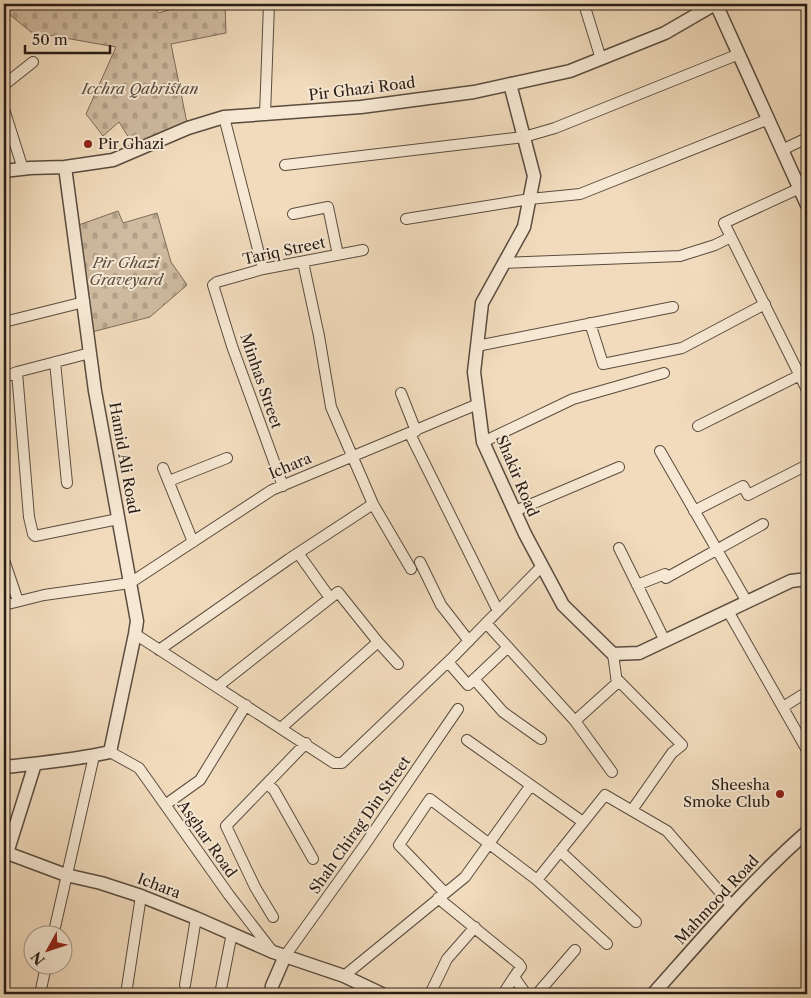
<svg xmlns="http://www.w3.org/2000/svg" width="811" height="998" font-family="'Libre Caslon Text',serif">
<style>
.cemetery{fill:url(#cemetery-stones);stroke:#7c6c5a}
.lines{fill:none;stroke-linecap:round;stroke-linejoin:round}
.minor-casing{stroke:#5a4c3f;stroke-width:12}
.tertiary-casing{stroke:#5a4c3f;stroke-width:15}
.minor{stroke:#f6e8d3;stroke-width:10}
.tertiary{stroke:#f6e8d3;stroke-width:12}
.poi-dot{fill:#8f2418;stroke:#f6e8d3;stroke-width:2}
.labels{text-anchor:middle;stroke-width:4;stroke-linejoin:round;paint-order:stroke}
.park-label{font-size:15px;font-style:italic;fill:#5a4c3f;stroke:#f6e8d3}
.street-label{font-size:15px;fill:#281c15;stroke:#f6e8d3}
.poi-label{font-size:15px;fill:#281c15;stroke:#f6e8d3;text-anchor:start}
</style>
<defs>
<pattern id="cemetery-stones" width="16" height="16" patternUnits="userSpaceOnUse" patternTransform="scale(1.25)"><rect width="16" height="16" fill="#cfbba0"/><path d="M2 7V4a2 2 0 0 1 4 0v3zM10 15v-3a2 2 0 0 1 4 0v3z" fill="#b2a089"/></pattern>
</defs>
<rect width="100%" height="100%" fill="#f1dbbc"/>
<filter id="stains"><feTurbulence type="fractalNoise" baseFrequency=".004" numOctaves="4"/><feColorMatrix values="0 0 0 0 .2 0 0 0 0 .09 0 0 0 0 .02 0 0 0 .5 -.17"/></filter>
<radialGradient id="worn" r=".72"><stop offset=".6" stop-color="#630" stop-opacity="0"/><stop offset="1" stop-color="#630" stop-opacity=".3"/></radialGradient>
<!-- cemetery -->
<path class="cemetery" d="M 4,4 L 150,4 L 159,13 L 186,4 L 225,4 L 226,33 L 171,44 L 188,128 L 137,151 L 119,122 L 103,136 L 86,114 L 116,47 L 31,32 L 4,10 Z
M 118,211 L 123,223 L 157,213 L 171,262 L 187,285 L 150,317 L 88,333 L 73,227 Z"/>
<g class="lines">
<!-- minor casing -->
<g class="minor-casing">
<path id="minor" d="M 584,4 L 601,59
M 4,85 L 33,62
M 4,109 L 23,169
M 265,115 L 269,4
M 224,117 L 263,269
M 782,150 L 807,138
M 285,165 L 524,137 L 555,128 L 739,54
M 800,188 L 724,223 L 807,390
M 293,214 L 328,207 L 338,255
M 406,219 L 530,199 L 580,194 L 769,119
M 303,262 L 319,336 L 331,407 L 373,504 L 411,569
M 504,263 L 680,256 L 715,245 L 731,237
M 4,322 L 84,302
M 590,323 L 603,364 L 682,348 L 765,304
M 477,346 L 673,307
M 90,353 L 17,372 L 29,517 L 33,534 L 35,536 L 118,519
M 55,362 L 67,483
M 4,377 L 17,372
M 401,393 L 416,431
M 698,426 L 800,375
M 410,434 L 498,611
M 483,442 L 573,399 L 664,373
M 660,451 L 747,602
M 163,468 L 193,542
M 169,481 L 227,458
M 283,486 L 232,346 L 213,285 L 217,282 L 263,269 L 363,250
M 515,511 L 619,467
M 694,511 L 743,486 L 748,495 L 807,465
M 619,548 L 665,641
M 298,553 L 330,598
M 4,560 L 18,601
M 420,562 L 441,605 L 469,641
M 637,585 L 665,574 L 666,578 L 763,524
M 4,605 L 44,595 L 130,583 L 272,490 L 478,404
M 728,611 L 807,750
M 486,623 L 575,721
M 135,634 L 334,763 L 342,763 L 453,657 L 542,566
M 159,650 L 289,559 L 373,504
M 448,662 L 468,685 L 508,647
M 616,678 L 682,745 L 672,753 L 632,810
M 474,679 L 503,712 L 541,739
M 217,687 L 338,592 L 378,642
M 783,707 L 807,692
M 281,728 L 378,642 L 398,664
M 467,740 L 583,822
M 110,752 L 139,768 L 229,895 L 273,952
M 612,772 L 575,721 L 617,683 L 613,654
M 267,784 L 274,790 L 313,859
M 165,805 L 200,780 L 246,705
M 560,851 L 636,922
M 537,880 L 605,795 L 667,831 L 732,906
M 445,893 L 399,845 L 430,799 L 537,880 L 607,944
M 438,898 L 519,964 L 521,967 L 514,977 L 526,994
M 273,917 L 255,887 L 226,826 L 306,743
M 53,936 L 94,756
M 285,956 L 364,846 L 458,709
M 344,976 L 465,877 L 531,785
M 185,985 L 196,918
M 40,994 L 46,966
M 126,994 L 141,896
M 220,994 L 232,933
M 430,994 L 447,959 L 475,927
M 503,994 L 514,977
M 537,994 L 575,950
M 804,994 L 807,991"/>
</g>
<!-- tertiary casing -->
<g class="tertiary-casing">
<path id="tertiary" d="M 716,4 L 807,205
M 510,84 L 534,176 L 524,227 L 482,303 L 474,372 L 483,442 L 525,534 L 563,605 L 613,654 L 639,653 L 791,581 L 807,579
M 4,171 L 30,168 L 65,167 L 113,160 L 188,128 L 224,117 L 361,107 L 474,92 L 570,71 L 665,33 L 715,4
M 35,764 L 7,853 L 66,875 L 101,883 L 141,896 L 196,918 L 273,952 L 344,976 L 382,994
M 4,767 C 39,763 75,760 110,752 L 135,634 L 137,621 L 95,391 L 65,167
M 271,994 L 272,986 L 285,956
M 653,994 C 703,938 751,881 807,832"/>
</g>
<!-- minor -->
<use href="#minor" class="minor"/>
<!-- tertiary -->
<use href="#tertiary" class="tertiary"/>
</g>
<!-- markers -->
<g class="poi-dot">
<circle cx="88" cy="144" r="5"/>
<circle cx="780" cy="794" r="5"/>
</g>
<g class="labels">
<!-- park labels -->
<g class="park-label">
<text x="140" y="94">Icchra Qabristan</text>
<text x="126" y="268">Pir Ghazi<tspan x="126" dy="17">Graveyard</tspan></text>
</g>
<!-- street labels -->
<g class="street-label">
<text transform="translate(362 89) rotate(-7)" y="5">Pir Ghazi Road</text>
<text transform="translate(284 251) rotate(-12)" y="5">Tariq Street</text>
<text transform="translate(261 381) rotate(71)" y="5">Minhas Street</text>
<text transform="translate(124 458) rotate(80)" y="5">Hamid Ali Road</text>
<text transform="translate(290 466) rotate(-23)" y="5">Ichara</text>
<text transform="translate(517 476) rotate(67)" y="5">Shakir Road</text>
<text transform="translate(360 825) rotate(-55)" y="5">Shah Chirag Din Street</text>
<text transform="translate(207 839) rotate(55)" y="5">Asghar Road</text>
<text transform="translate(159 886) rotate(21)" y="5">Ichara</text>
<text transform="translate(717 900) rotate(-47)" y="5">Mahmood Road</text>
</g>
<!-- poi labels -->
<g class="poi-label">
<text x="98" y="149">Pir Ghazi</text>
<text x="770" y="790" text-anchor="end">Sheesha<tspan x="770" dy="17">Smoke Club</tspan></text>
</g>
</g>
<!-- margin -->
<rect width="811" height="998" fill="none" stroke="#f1dbbc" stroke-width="20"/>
<rect x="5" y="5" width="801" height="988" fill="none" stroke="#281c15" stroke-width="2.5"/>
<rect x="10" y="10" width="791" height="978" fill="none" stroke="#281c15"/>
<!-- north arrow -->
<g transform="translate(48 950) rotate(230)"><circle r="24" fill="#f6e8d3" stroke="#a49687"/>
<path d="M0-4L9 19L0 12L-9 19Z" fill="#8f2418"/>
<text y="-8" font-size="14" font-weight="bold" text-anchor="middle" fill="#281c15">N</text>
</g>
<!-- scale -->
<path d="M25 45v8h85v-8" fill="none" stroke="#281c15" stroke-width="2.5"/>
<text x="32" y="45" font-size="15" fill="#281c15" stroke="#f6e8d3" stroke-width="4" paint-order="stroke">50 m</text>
<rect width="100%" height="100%" filter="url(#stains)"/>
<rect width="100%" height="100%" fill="url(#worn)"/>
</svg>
